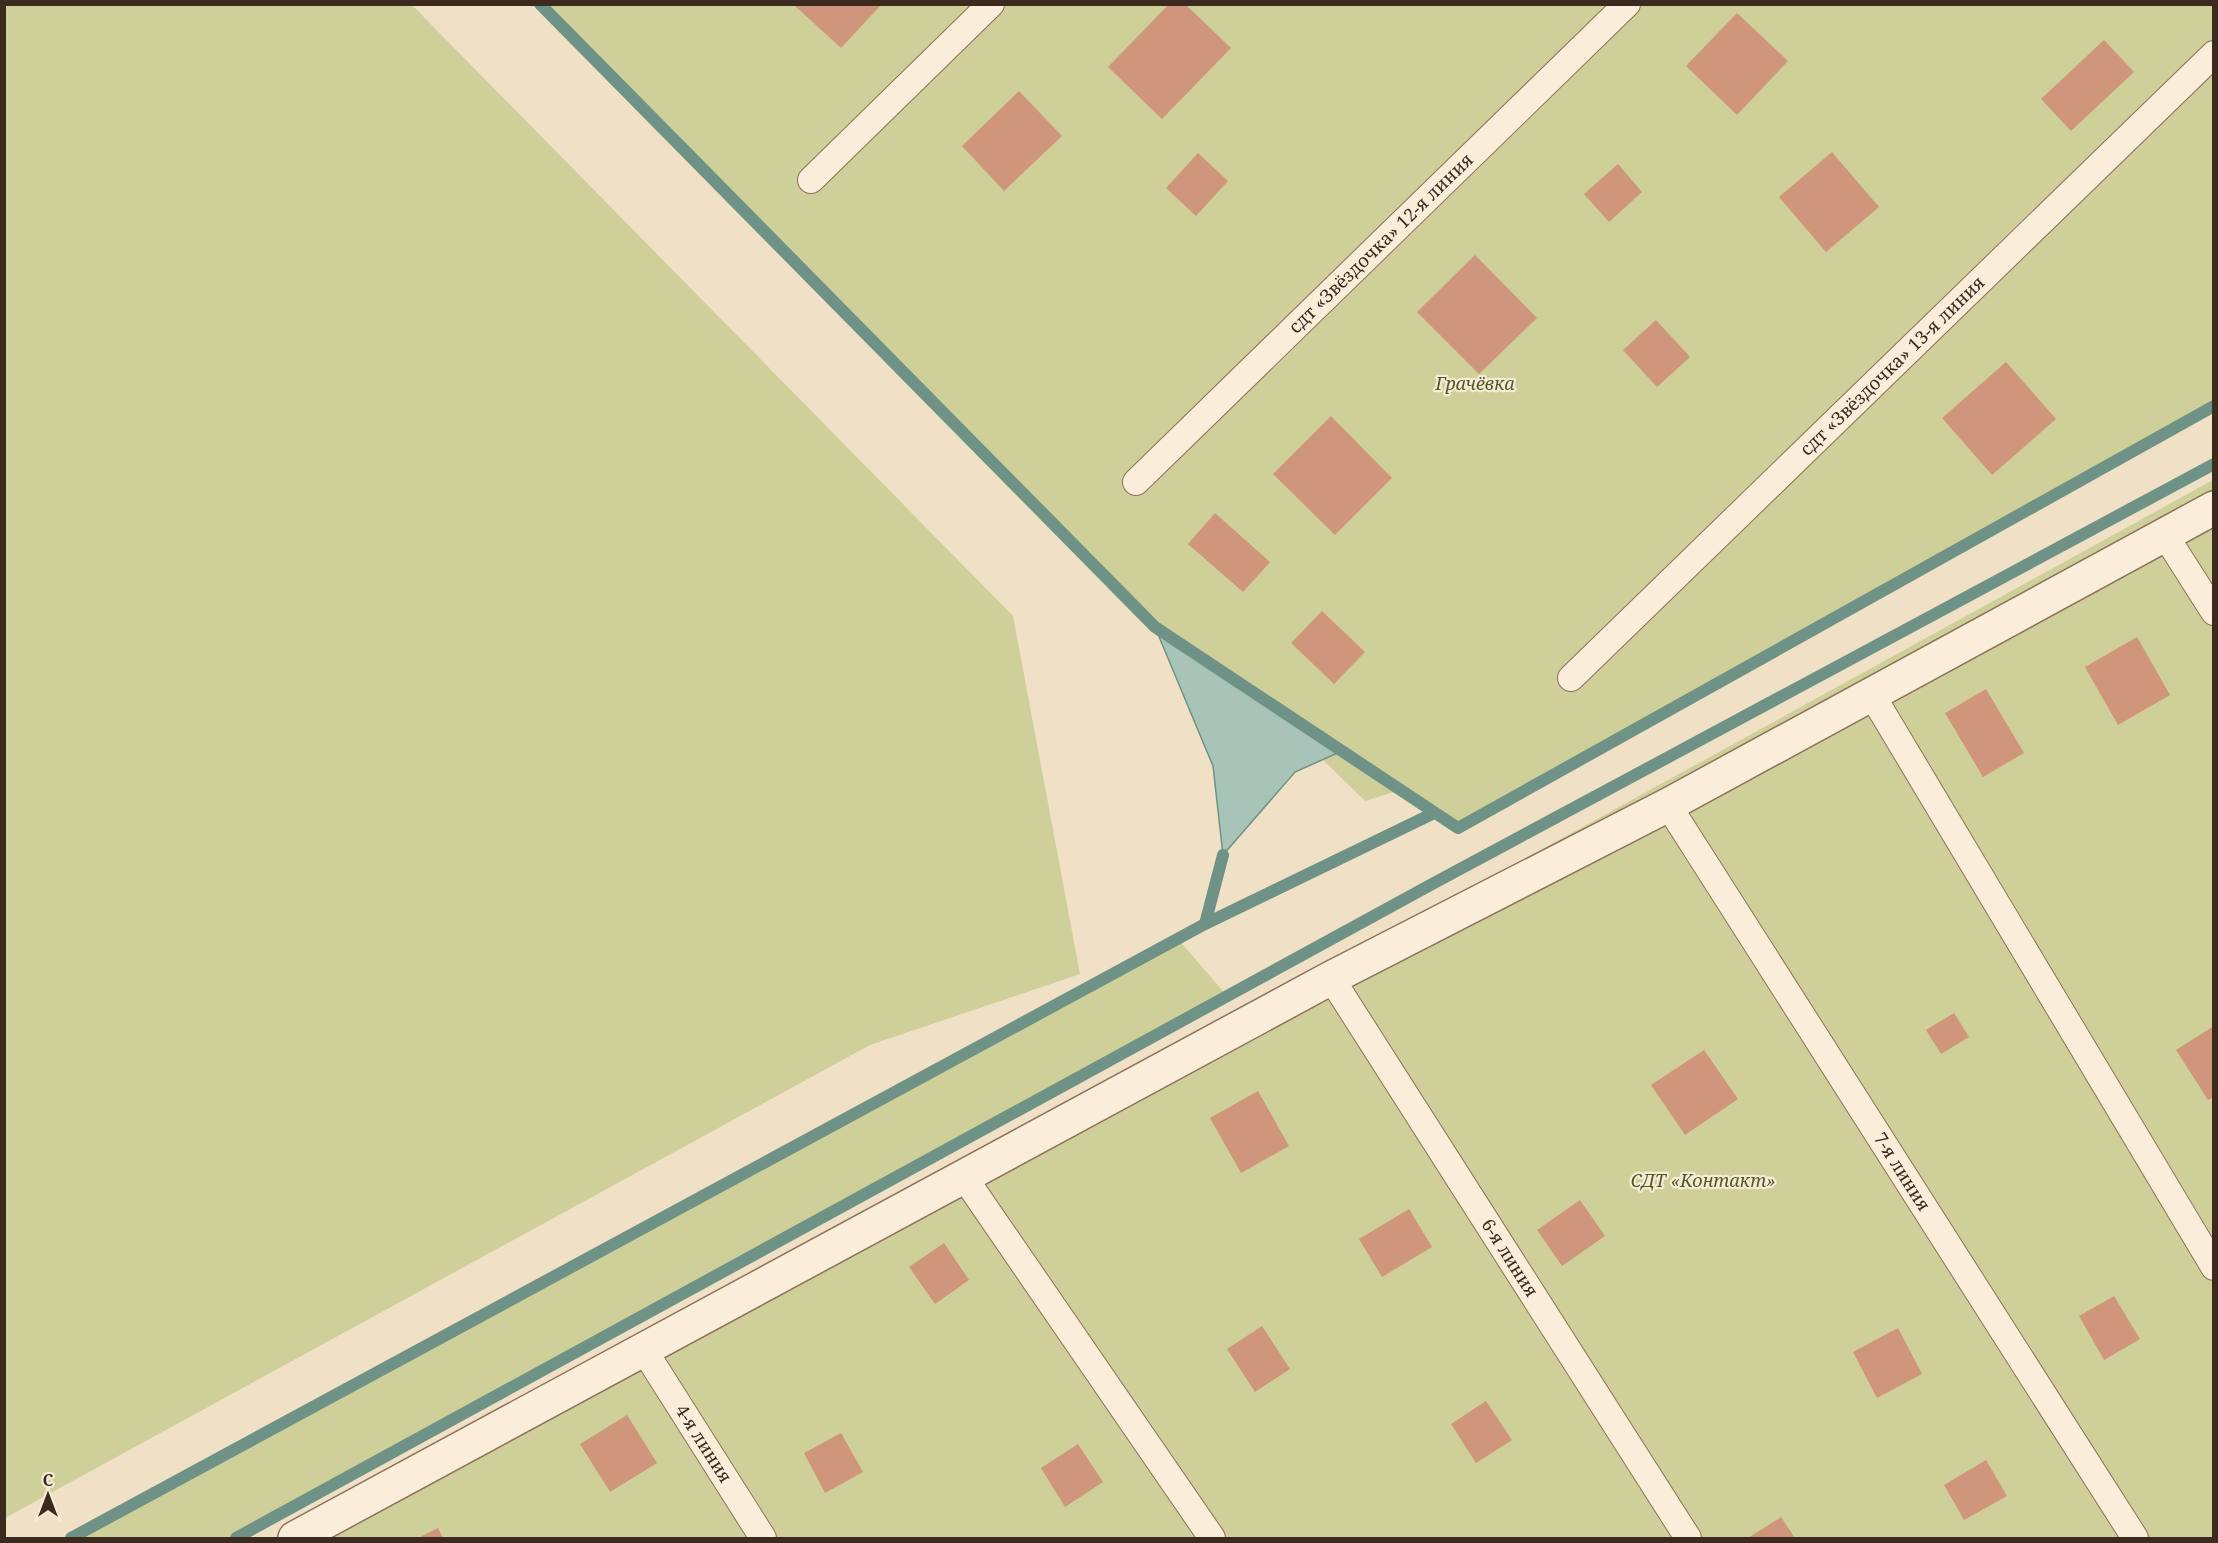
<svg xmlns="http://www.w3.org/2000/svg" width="2218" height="1543" font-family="'Noto Serif',serif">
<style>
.green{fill:#cecf99}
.water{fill:#a8c4b9;stroke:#6e9386;stroke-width:1.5}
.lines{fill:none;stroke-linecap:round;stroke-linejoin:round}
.stream{stroke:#6e9386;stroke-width:12}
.building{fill:#d0967b}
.service-casing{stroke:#8d715b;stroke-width:28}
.minor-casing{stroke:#8d715b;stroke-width:36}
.service{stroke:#faeeda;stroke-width:26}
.minor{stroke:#faeeda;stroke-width:33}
.labels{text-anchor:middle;stroke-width:4.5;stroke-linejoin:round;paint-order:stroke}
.street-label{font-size:18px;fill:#3c2a1f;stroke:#f7ebd6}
.park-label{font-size:18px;font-style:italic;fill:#515a25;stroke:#f7ebd6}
</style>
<rect width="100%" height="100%" fill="#f0e0c6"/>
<!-- green -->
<path class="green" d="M 5,4 L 412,5 L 1013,616 L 1080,974 L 870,1045 L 5,1518 Z
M 540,5 L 2213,5 L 2213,406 L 1458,828 L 1400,790 L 1365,801 L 1255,693 L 1155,627 Z
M 2213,480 L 2213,1538 L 288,1538 L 373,1493 Z
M 1178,939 L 1227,996 L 236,1538 L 71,1538 Z"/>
<!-- water -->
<path class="water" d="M 1155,627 L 1342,751 L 1295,772 L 1223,855 L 1213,766 Z"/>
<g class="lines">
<!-- stream -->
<path class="stream" d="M 540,4 L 1155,627 L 1458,828 L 2214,406
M 1205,924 L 1223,855
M 71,1538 L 1205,924 L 1434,813
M 236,1538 L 1434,883 L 2214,464"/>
</g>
<!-- building -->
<path class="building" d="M 1169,4 L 1185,4 L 1231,48 L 1162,119 L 1108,67 Z
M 794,5 L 881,5 L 841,48 Z
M 1737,13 L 1788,61 L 1737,115 L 1686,66 Z
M 2104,40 L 2134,72 L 2071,131 L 2041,99 Z
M 1019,91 L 1062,136 L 1004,191 L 962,146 Z
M 1832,152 L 1879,207 L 1826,252 L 1779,197 Z
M 1198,153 L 1228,181 L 1196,216 L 1166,188 Z
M 1618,164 L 1642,192 L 1609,222 L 1584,194 Z
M 1475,255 L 1537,318 L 1479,374 L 1417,312 Z
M 1656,320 L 1690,357 L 1657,387 L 1623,350 Z
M 2006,362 L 2056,419 L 1992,475 L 1942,418 Z
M 1331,416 L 1392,478 L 1335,535 L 1273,474 Z
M 1215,513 L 1270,562 L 1243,592 L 1188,544 Z
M 1322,611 L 1365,652 L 1334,684 L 1291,643 Z
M 2137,637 L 2170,695 L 2118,725 L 2085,667 Z
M 1986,689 L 2024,753 L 1983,777 L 1945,713 Z
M 1954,1013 L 1969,1037 L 1941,1054 L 1926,1030 Z
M 2214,1026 L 2214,1097 L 2208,1100 L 2176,1050 Z
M 1704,1050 L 1738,1099 L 1685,1135 L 1651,1085 Z
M 1258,1091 L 1289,1146 L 1241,1173 L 1210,1118 Z
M 1580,1200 L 1605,1236 L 1562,1266 L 1537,1230 Z
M 1409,1209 L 1432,1247 L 1382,1277 L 1359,1239 Z
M 944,1243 L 969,1280 L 935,1304 L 909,1267 Z
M 2114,1296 L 2140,1339 L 2104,1360 L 2079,1316 Z
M 1262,1326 L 1290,1369 L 1255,1392 L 1227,1349 Z
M 1898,1328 L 1922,1374 L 1877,1398 L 1853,1352 Z
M 1486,1401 L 1512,1440 L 1476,1463 L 1451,1424 Z
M 627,1415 L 657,1463 L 610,1492 L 580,1444 Z
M 841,1433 L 863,1472 L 825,1493 L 804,1453 Z
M 1078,1444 L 1103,1482 L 1065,1507 L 1041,1468 Z
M 1986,1460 L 2007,1496 L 1964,1520 L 1944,1485 Z
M 1781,1517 L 1795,1538 L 1748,1538 Z
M 438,1528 L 443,1538 L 418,1538 Z"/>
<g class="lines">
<!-- service casing -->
<g class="service-casing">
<g id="service">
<path d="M 811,180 L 991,4"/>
<path id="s1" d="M 1136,482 L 1627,4"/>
<path d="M 2165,535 L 2214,612"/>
<path id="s2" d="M 1571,678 L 2214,54"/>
<path d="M 1872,695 L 2214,1267"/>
<path id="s3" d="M 1668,805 L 2135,1538"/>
<path id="s4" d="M 1331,978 L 1688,1538"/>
<path d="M 964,1177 L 1212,1538"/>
<path id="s5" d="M 644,1350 L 763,1538"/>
</g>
</g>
<!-- minor casing -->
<g class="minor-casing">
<path id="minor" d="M 295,1538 L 1331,978 L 1668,805 L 2214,508"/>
</g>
<!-- service -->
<use href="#service" class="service"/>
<!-- minor -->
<use href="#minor" class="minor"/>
</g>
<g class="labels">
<!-- street labels -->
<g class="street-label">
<text dy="6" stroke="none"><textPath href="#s1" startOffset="342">сдт «Звёздочка» 12-я линия</textPath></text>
<text dy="6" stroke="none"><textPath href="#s2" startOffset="448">сдт «Звёздочка» 13-я линия</textPath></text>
<text dy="6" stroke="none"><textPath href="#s3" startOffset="435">7-я линия</textPath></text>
<text dy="6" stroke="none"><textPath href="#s4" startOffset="332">6-я линия</textPath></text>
<text dy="6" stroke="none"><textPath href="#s5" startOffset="111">4-я линия</textPath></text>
</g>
<!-- park labels -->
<g class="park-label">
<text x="1475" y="390">Грачёвка</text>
<text x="1703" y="1187">СДТ «Контакт»</text>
</g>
</g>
<!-- border -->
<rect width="2218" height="1543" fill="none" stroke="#3c2a1f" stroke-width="12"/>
<!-- north arrow -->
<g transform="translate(48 1495)" stroke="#f7ebd6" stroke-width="4.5" paint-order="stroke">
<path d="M0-4.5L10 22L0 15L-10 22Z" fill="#3c2a1f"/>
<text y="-9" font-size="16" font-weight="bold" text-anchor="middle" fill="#3c2a1f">С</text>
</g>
</svg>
